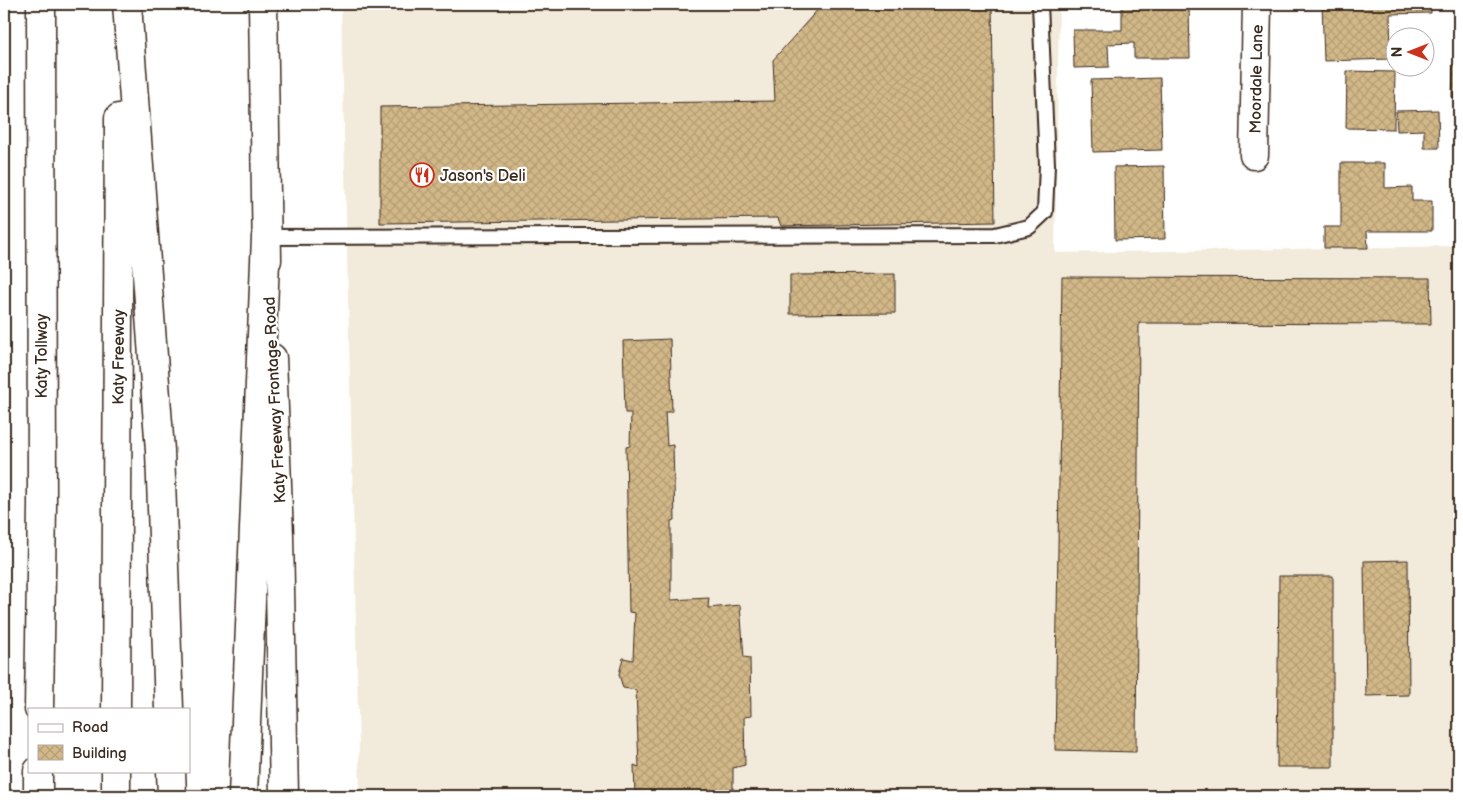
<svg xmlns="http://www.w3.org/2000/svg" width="1463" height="800" font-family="'Balsamiq Sans',sans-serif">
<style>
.built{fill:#f2eadb}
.building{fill:url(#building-cross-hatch);stroke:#3b2a1e}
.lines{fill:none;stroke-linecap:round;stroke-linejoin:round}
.service-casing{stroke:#3b2a1e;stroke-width:18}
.minor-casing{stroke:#3b2a1e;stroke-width:31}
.secondary-casing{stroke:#3b2a1e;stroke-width:31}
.motorway-casing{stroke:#3b2a1e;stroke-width:31}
.service{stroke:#fff;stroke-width:14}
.minor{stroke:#fff;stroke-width:28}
.secondary{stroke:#fff;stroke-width:28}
.motorway{stroke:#fff;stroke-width:28}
.labels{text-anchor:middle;stroke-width:4.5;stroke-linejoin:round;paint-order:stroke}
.street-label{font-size:16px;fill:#3b2a1e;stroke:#fff}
.poi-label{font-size:16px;fill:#3b2a1e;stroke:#fff;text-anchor:start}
</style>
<defs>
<pattern id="building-cross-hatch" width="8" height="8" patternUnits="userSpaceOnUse" patternTransform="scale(1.25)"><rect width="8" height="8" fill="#d2b888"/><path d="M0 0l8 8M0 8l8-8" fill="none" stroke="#b59e75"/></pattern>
</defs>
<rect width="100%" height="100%" fill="#fff"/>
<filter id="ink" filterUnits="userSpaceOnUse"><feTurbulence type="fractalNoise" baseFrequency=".02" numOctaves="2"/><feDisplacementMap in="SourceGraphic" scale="10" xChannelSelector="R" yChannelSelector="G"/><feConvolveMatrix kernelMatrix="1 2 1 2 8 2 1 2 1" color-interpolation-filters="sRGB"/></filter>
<g filter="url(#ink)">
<!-- built -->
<path class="built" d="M 341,4 L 1059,4 L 1055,253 L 1459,246 L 1459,796 L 360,796 Z"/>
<!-- building -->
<path class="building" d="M 848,4 L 992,4 L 995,222 L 781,226 L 778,218 L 380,223 L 380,107 L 775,101 L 773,60 L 820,7 Z
M 1122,4 L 1189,4 L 1190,58 L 1134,58 L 1134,43 L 1108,44 L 1109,67 L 1074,68 L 1073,30 L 1122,30 Z
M 1322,4 L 1431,4 L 1431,13 L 1390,14 L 1391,59 L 1324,61 Z
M 1453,65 L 1459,65 L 1459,98 L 1452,98 Z
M 1347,71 L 1395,72 L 1394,129 L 1346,128 Z
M 1160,78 L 1162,150 L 1093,152 L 1091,80 Z
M 1438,110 L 1439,148 L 1424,148 L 1424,130 L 1397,131 L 1396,111 Z
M 1341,163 L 1385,163 L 1385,188 L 1412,187 L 1412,201 L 1432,201 L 1432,231 L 1367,231 L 1368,248 L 1324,248 L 1324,227 L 1341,227 Z
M 1164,166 L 1165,239 L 1115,240 L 1114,167 Z
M 895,274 L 895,313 L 790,314 L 790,275 Z
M 1062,277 L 1430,278 L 1431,324 L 1139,323 L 1136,752 L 1055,750 Z
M 670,339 L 672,412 L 665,412 L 667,446 L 673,445 L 675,520 L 671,521 L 671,600 L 709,598 L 708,608 L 740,605 L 744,657 L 750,658 L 751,716 L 744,717 L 745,765 L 733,768 L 733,796 L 635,796 L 634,765 L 639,767 L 636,690 L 623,688 L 619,674 L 623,658 L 633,660 L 635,613 L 629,612 L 626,447 L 630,446 L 631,413 L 625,413 L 623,341 Z
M 1408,560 L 1409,695 L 1366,696 L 1364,561 Z
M 1279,576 L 1333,576 L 1333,767 L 1277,767 Z"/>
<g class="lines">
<!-- service casing -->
<g class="service-casing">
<path id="service" d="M 266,237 L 995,235 L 1029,227 L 1045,212 L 1047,165 L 1040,4"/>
</g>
<!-- minor casing -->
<g class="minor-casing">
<g id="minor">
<path id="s1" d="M 1254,155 L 1257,4"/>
</g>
</g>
<!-- secondary casing -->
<g class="secondary-casing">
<path id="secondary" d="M 263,4 L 267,260
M 272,358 L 279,535 L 284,796"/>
</g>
<!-- motorway casing -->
<g class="motorway-casing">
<g id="motorway">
<path d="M 127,4 L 160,451 L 169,709"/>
<path d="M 39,709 L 42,505 L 41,4"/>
<path id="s2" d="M 116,709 L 119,118"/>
<path d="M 171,771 L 172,796"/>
<path d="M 38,796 L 38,771"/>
<path d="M 116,796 L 116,771"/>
<path d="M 243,796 L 266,237"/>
</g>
</g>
<!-- service -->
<use href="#service" class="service"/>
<!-- minor -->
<use href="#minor" class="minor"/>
<!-- secondary -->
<use href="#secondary" class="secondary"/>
<!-- motorway -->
<use href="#motorway" class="motorway"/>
</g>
</g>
<!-- icons -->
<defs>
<g id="restaurant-ring" transform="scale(1.25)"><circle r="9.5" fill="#fff" stroke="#c8321e" stroke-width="1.5"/><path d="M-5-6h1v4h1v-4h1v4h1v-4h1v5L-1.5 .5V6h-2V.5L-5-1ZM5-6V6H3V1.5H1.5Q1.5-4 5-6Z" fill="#c8321e"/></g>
</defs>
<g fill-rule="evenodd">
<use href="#restaurant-ring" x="422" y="175"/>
</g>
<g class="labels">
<!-- street labels -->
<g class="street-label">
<text dy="6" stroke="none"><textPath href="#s1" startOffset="76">Moordale Lane</textPath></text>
<text transform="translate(41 356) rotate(-90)" y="6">Katy Tollway</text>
<text dy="6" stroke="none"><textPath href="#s2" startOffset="352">Katy Freeway</textPath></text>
<text transform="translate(274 400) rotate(-93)" y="6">Katy Freeway Frontage Road</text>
</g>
<!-- poi labels -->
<g class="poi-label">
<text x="440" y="181">Jason's Deli</text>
</g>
</g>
<!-- margin -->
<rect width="1463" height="800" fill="none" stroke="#fff" stroke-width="20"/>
<rect x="10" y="10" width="1443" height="780" fill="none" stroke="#3b2a1e" stroke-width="2" filter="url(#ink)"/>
<!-- legend -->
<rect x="28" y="708" width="162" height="65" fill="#ffffff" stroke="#b1aaa5"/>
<rect x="38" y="724" width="25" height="8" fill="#ffffff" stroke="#b1aaa5"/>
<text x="72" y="732" font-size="15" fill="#3b2a1e">Road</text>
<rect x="38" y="745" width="25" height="15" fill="url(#building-cross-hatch)" stroke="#b1aaa5"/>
<text x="72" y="758" font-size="15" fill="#3b2a1e">Building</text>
<!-- north arrow -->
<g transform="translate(1410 52) rotate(270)"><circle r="24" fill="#ffffff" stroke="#b1aaa5"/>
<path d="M0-4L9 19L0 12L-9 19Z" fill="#c8321e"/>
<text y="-8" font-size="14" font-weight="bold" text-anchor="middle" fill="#3b2a1e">N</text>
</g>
</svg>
